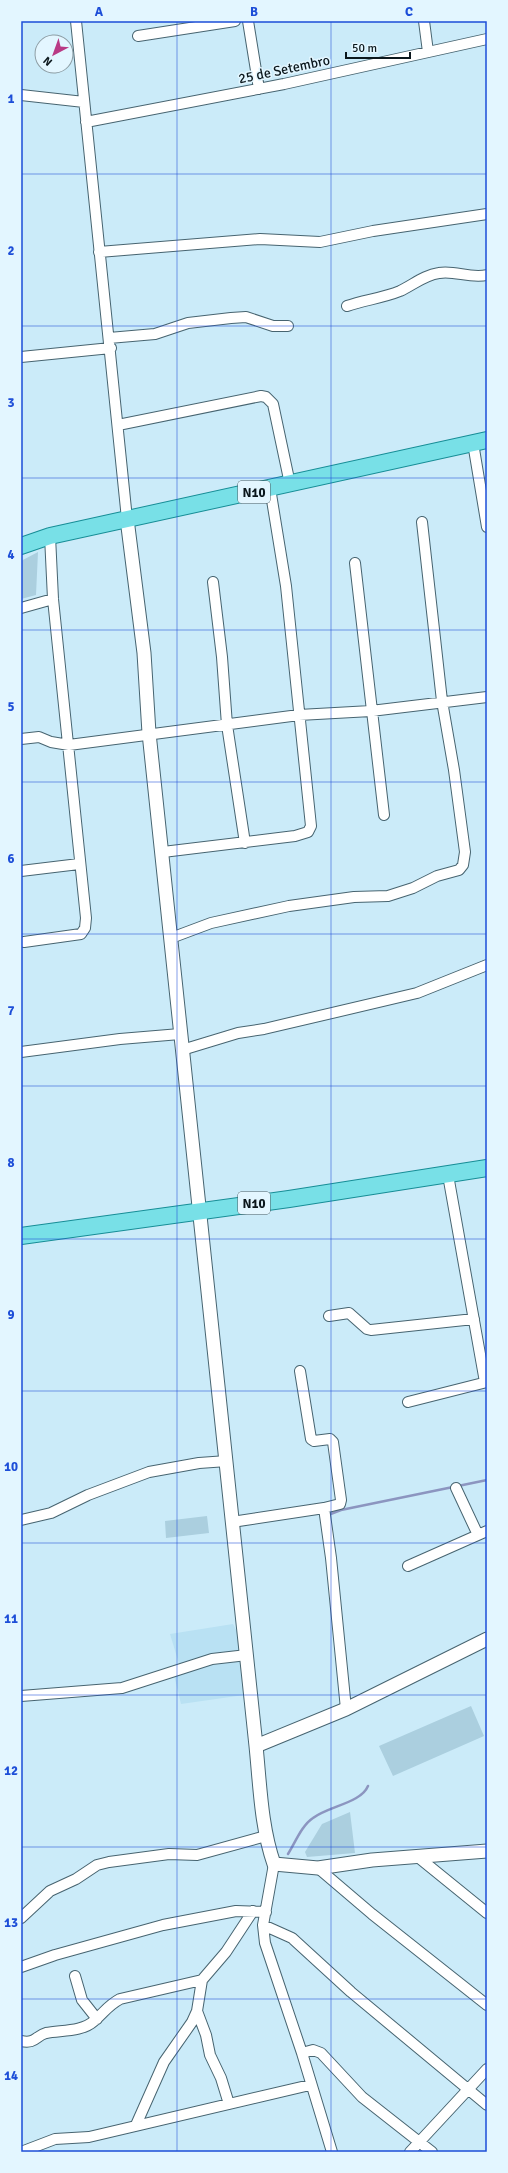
<svg xmlns="http://www.w3.org/2000/svg" width="508" height="2173" font-family="Signika,sans-serif">
<style>
.built{fill:#b9e1f3}
.green{fill:#abcfdf}
.lines{fill:none;stroke-linecap:round;stroke-linejoin:round}
.stream{stroke:#8c95c0;stroke-width:2.5}
.minor-casing{stroke:#476470;stroke-width:12}
.tertiary-casing{stroke:#476470;stroke-width:15}
.primary-casing{stroke:#178d96;stroke-width:18}
.minor{stroke:#fff;stroke-width:10}
.tertiary{stroke:#fff;stroke-width:13}
.primary{stroke:#78e0e7;stroke-width:16}
.grid{fill:none;stroke:#1d4ed8;stroke-width:1;stroke-opacity:0.55}
.labels{text-anchor:middle;stroke-width:3;stroke-linejoin:round;paint-order:stroke}
.shield{fill:#e3f6ff;stroke:#4c5a60;stroke-width:1}
.shield-label{font-size:13px;font-weight:bold;fill:#0b171c}
.street-label{font-size:14px;fill:#0b171c;stroke:#e3f6ff}
.neatline{fill:none;stroke:#1d4ed8;stroke-width:1.5}
.grid-label{font-size:13px;text-anchor:middle;font-weight:bold;fill:#1d4ed8}
</style>
<rect width="100%" height="100%" fill="#cbebf9"/>
<!-- built -->
<path class="built" d="M 233,1624 L 246,1648 L 180,1667 L 170,1634 Z
M 241,1661 L 244,1695 L 181,1704 L 173,1671 Z"/>
<!-- green -->
<path class="green" d="M 38,552 L 36,595 L 21,599 L 21,561 Z
M 207,1516 L 209,1533 L 166,1538 L 165,1521 Z
M 471,1706 L 484,1736 L 393,1776 L 379,1746 Z
M 350,1812 L 355,1853 L 307,1857 L 305,1852 L 322,1824 Z"/>
<g class="lines">
<!-- stream -->
<path class="stream" d="M 458,1486 L 487,1480
M 328,1515 L 341,1510 L 453,1487
M 288,1854 C 295,1843 302,1825 313,1818 C 329,1806 361,1803 368,1786"/>
<!-- minor casing -->
<g class="minor-casing">
<path id="minor" d="M 76,21 L 127,519
M 248,21 L 259,89
M 424,21 L 428,52
M 138,36 L 235,21
M 21,95 L 84,102
M 86,122 L 284,84 L 487,39
M 99,252 L 260,239 L 320,242 L 373,231 L 487,214
M 347,306 C 364,300 383,298 400,291 C 413,285 424,275 439,273 C 455,270 470,279 487,275
M 109,338 L 155,334 L 188,323 L 231,318 L 246,317 L 273,326 L 288,326
M 21,357 L 111,348
M 118,425 L 261,396 L 266,397 L 273,404 L 290,484
M 473,443 L 487,527
M 355,563 L 384,815
M 213,582 L 222,657 L 227,725 L 245,843
M 21,608 L 53,599
M 21,739 L 39,737 L 51,742 L 69,745 L 299,715 L 371,711 L 487,697
M 163,852 L 295,836 L 308,832 L 311,826 L 286,586 L 270,488
M 21,871 L 79,864
M 171,938 L 211,923 L 289,906 L 354,897 L 388,896 L 413,888 L 437,876 L 459,870 L 463,865 L 465,852 L 454,770 L 442,701 L 422,522
M 24,942 L 81,934 L 85,928 L 86,918 L 53,599 L 50,536
M 182,1050 L 238,1033 L 264,1029 L 417,993 L 487,965
M 21,1052 L 120,1039 L 180,1034
M 448,1175 L 485,1382
M 329,1316 L 349,1313 L 367,1329 L 371,1330 L 474,1319
M 300,1371 L 311,1439 L 314,1441 L 330,1439 L 333,1442 L 341,1500 L 340,1504 L 324,1508 L 331,1558 L 346,1709
M 408,1402 L 487,1382
M 456,1488 L 478,1535
M 21,1520 L 51,1513 L 88,1495 L 149,1472 L 199,1463 L 227,1461
M 232,1522 L 324,1508
M 408,1566 L 487,1531
M 21,1696 L 122,1688 L 212,1659 L 247,1655
M 418,1857 L 487,1913
M 274,1864 L 263,1925 L 265,1943 L 302,2053 L 332,2152
M 318,1868 L 372,1914 L 487,2005
M 21,1918 L 50,1891 L 76,1879 L 97,1865 L 109,1862 L 169,1854 L 197,1855 L 266,1836
M 263,1925 L 292,1938 L 351,1992 L 487,2105
M 21,1967 L 55,1955 L 163,1925 L 236,1911 L 266,1912
M 75,1976 L 82,2000 L 97,2019
M 197,2011 L 206,2035 L 210,2055 L 221,2078 L 229,2104
M 21,2041 C 36,2044 35,2036 46,2033 C 61,2030 82,2032 94,2021 C 104,2013 107,2006 120,1999 L 202,1980
M 302,2053 L 313,2050 L 321,2053 L 362,2097 L 432,2152
M 136,2125 L 164,2062 L 192,2022 L 197,2011 L 202,1980 L 226,1952 L 253,1911
M 21,2152 L 55,2139 L 89,2137 L 310,2085
M 410,2152 L 487,2069"/>
</g>
<!-- tertiary casing -->
<g class="tertiary-casing">
<path id="tertiary" d="M 127,519 L 144,653 L 149,733 L 256,1746 C 260,1785 261,1827 274,1864 L 318,1868 L 372,1860 L 487,1851
M 256,1746 L 346,1709 L 487,1639"/>
</g>
<!-- primary casing -->
<g class="primary-casing">
<path id="primary" d="M 21,546 L 50,536 L 487,440
M 21,1236 L 289,1199 L 487,1168"/>
</g>
<!-- minor -->
<use href="#minor" class="minor"/>
<!-- tertiary -->
<use href="#tertiary" class="tertiary"/>
<!-- primary -->
<use href="#primary" class="primary"/>
</g>
<!-- grid -->
<path class="grid" d="M 177,21 L 177,2152M 331,21 L 331,2152M 21,174 L 487,174M 21,326 L 487,326M 21,478 L 487,478M 21,630 L 487,630M 21,782 L 487,782M 21,934 L 487,934M 21,1086 L 487,1086M 21,1239 L 487,1239M 21,1391 L 487,1391M 21,1543 L 487,1543M 21,1695 L 487,1695M 21,1847 L 487,1847M 21,1999 L 487,1999"/>
<g class="labels">
<!-- shield labels -->
<g class="shield">
<rect x="238" y="481" width="32" height="22" rx="3"/>
<rect x="238" y="1192" width="32" height="22" rx="3"/>
</g>
<g class="shield-label">
<text x="254" y="497">N10</text>
<text x="254" y="1208">N10</text>
</g>
<!-- street labels -->
<g class="street-label">
<text transform="translate(284 69) rotate(-12)" y="5">25 de Setembro</text>
</g>
</g>
<!-- border -->
<rect width="508" height="2173" fill="none" stroke="#e3f6ff" stroke-width="44"/>
<!-- north arrow -->
<g transform="translate(54 54) rotate(221)"><circle r="19" fill="#e3f6ff" stroke="#8d9da4"/>
<path d="M0-3L7 15L0 10L-7 15Z" fill="#b93a85"/>
<text y="-6" font-size="11" font-weight="bold" text-anchor="middle" fill="#0b171c">N</text>
</g>
<!-- scale -->
<path d="M346 52v6h64v-6" fill="none" stroke="#0b171c" stroke-width="2"/>
<text x="352" y="52" font-size="12" fill="#0b171c" stroke="#e3f6ff" stroke-width="3" paint-order="stroke">50 m</text>
<rect x="22" y="22" width="464" height="2129" class="neatline"/>
<g class="grid-label">
<text x="99" y="16">A</text>
<text x="254" y="16">B</text>
<text x="409" y="16">C</text>
<text x="11" y="103">1</text>
<text x="11" y="255">2</text>
<text x="11" y="407">3</text>
<text x="11" y="559">4</text>
<text x="11" y="711">5</text>
<text x="11" y="863">6</text>
<text x="11" y="1015">7</text>
<text x="11" y="1167">8</text>
<text x="11" y="1319">9</text>
<text x="11" y="1471">10</text>
<text x="11" y="1623">11</text>
<text x="11" y="1775">12</text>
<text x="11" y="1927">13</text>
<text x="11" y="2080">14</text>
</g>
</svg>
